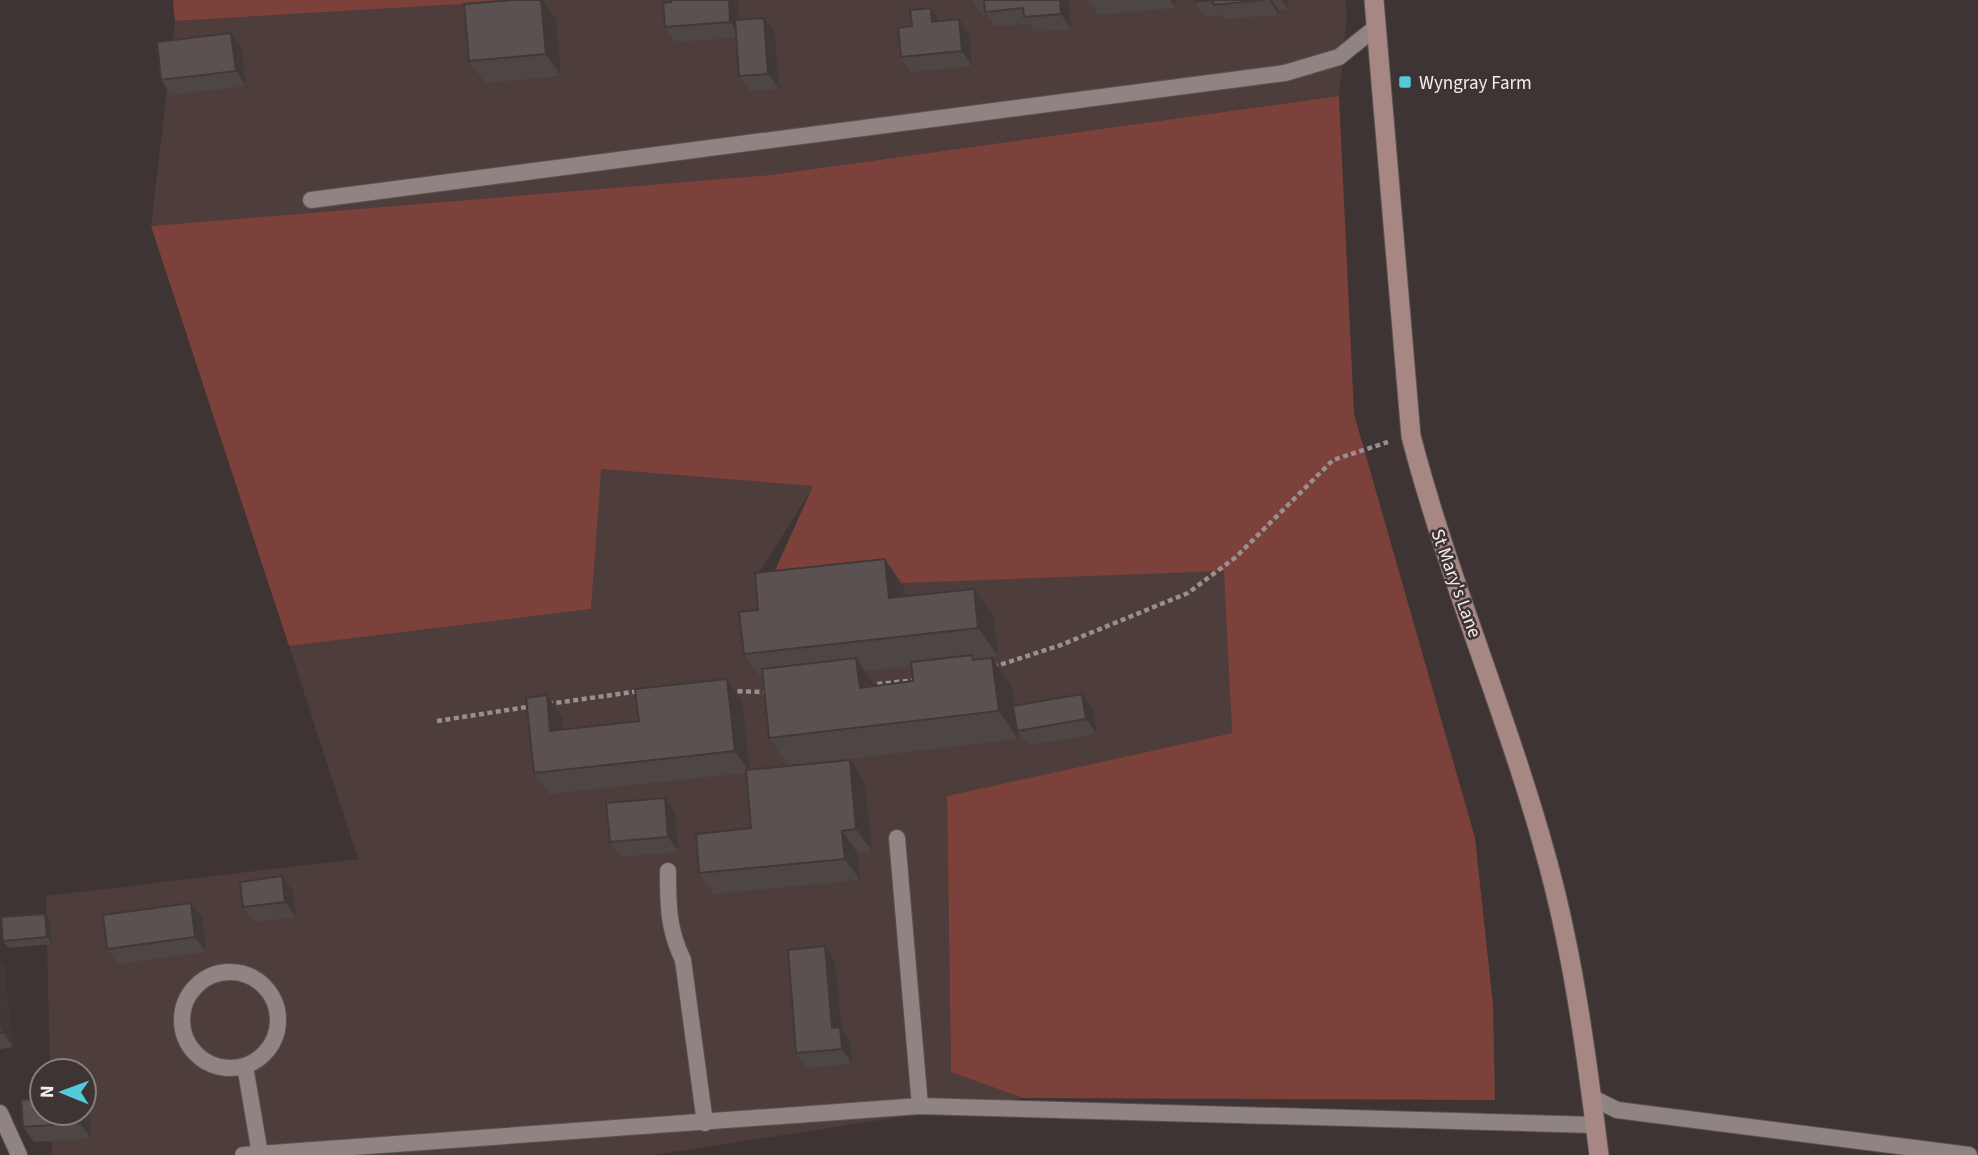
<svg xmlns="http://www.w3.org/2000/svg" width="1978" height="1155" font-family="'Source Sans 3',sans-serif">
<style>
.built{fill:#4d3e3b}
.green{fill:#7c413b}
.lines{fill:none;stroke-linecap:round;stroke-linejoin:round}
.service-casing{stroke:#5a5252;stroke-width:18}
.secondary-casing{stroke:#5a5252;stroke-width:21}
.path{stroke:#98908f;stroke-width:4.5;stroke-dasharray:5 3.5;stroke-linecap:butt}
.service{stroke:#8f8482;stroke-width:16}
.secondary{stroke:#a68783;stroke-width:19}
.wall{fill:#4e4645;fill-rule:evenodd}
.shaded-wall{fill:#403938}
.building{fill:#5b5150;stroke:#403938;stroke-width:2}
.poi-dot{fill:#53cbda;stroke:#3e3433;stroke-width:2.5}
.labels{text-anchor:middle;stroke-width:5;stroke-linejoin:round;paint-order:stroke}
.poi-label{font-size:19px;fill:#f4eded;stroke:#3e3433;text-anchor:start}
.street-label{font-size:19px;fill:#f4eded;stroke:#3e3433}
</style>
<rect width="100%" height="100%" fill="#3e3433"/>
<!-- built -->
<path class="built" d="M 530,0 L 1345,0 L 1347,11 L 1339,96 L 770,175 L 151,226 L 175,21 Z
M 600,469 L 814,486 L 755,579 L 1225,571 L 1232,733 L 947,796 L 951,1072 L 1023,1098 L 653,1155 L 52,1155 L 51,1113 L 84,1113 L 84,1071 L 50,1071 L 46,896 L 358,859 L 289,646 L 591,609 Z"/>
<!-- green -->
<path class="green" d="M 173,0 L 530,0 L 175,21 Z
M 1339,96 L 1354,414 L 1475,838 L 1493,1005 L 1495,1100 L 1023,1098 L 951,1072 L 947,796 L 1232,733 L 1224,571 L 767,588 L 813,486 L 601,469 L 591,609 L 289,646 L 151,226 L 770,175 Z"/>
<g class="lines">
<!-- service casing -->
<g class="service-casing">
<path id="service" d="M 311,200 L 1285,73 L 1339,57 L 1375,28
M 897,838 L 920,1106
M 668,871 C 668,905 668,929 683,960 L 705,1123
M182 1020a48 48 0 1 1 96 0a48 48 0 1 1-96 0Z
M 245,1066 L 260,1154
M 1591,1097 L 1617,1110 L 1969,1155
M 0,1113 L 19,1155
M 243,1155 L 920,1106 L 1595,1125"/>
</g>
<!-- secondary casing -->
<g class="secondary-casing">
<path id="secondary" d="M 1374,0 L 1411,436 C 1449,582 1510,721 1549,867 C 1574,960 1587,1059 1599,1155"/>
</g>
<!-- path -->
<path class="path" d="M 993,667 L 1061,645 L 1188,593 L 1236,557 L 1333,460 L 1388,442
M 869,685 L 916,680
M 729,691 L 769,692
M 548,704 L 640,691
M 437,721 L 533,706"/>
<!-- service -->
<use href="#service" class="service"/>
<!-- secondary -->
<use href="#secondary" class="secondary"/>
</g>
<!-- wall -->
<path class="wall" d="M 512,0 L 543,0 L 556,19 L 561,76 L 485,83 L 469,61 Z
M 972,0 L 1069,0 L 1071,29 L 1035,32 L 1029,24 L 995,26 L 987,14 L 982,15 Z
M 1088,0 L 1175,0 L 1176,8 L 1098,15 Z
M 1195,0 L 1287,0 L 1288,9 L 1279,10 L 1279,15 L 1224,19 L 1222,15 L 1205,17 L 1195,2 Z
M 739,20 L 775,33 L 779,89 L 750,91 L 739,76 L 736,38 L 675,42 L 665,27 Z
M 940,21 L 969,34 L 972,66 L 911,72 L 901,57 L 912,26 Z
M 231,33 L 242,48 L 246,86 L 171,95 L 161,80 Z
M 904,587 L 905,596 L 974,589 L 994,617 L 998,656 L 975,659 L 1012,686 L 1014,706 L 1082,694 L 1093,709 L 1097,734 L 1028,745 L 1017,731 L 1018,739 L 815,763 L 865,782 L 872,851 L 857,852 L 860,880 L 714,894 L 699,873 L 751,828 L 746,773 L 549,794 L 534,773 L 562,717 L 563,729 L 639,721 L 742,701 L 749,770 L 789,766 L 769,738 L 763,681 L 744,654 L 758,610 ZM 912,666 L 913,681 L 875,686 L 865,671 Z
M 675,813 L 679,852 L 620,857 L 610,842 Z
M 282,876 L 293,891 L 296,917 L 254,922 L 243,907 Z
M 45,914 L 50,921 L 52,944 L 8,948 L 3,941 Z
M 202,918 L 206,952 L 118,964 L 107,949 Z
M 825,946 L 835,961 L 842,1029 L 851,1042 L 852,1064 L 807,1068 L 796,1053 Z
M 0,961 L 4,966 L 13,1047 L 0,1049 Z
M 89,1111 L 91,1138 L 34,1142 L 23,1127 Z"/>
<!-- shaded-wall -->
<path class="shaded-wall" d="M 541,0 L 543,0 L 556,19 L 561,76 L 546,54 Z
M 729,0 L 738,0 L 741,37 L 730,22 Z
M 1060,0 L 1069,0 L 1071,29 L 1061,14 Z
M 1170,0 L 1175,0 L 1176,8 Z
M 1269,0 L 1272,0 L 1279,10 L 1279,15 Z
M 1282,0 L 1287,0 L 1288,9 Z
M 931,8 L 941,23 L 932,22 Z
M 764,18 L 775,33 L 779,89 L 768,74 Z
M 959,19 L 969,34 L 972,66 L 962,51 Z
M 231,33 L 242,48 L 246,86 L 236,71 Z
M 885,559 L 904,587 L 908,626 L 889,598 Z
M 974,589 L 994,617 L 998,656 L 978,628 Z
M 856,658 L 876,686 L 860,688 Z
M 992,658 L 1012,686 L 1018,739 L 999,711 Z
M 727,679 L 742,701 L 750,772 L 735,751 Z
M 1082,694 L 1093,709 L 1097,734 L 1086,719 Z
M 547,695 L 562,717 L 565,752 L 550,731 Z
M 850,760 L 865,782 L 872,851 L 856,829 Z
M 665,798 L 675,813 L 679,852 L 668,837 Z
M 842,831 L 857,852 L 860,880 L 845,859 Z
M 282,876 L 293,891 L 296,917 L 285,902 Z
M 191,903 L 202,918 L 206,952 L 195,937 Z
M 45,914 L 50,921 L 52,944 L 47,937 Z
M 825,946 L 835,961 L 842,1029 L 851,1042 L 852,1064 L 842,1049 L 832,1028 Z
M 0,961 L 4,966 L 13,1047 L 3,1032 L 0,1009 Z
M 84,1104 L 89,1111 L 91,1138 L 80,1123 L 80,1113 L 84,1113 Z"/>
<!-- building -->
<path class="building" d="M 512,0 L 541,0 L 546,54 L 469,61 L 464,4 Z
M 671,0 L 729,0 L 730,22 L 665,27 L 663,3 L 671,2 Z
M 984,0 L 1060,0 L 1061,14 L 1024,17 L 1023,8 L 985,12 Z
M 1195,0 L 1264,0 L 1214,5 L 1213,0 L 1195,2 Z
M 931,8 L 932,22 L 959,19 L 962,51 L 901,57 L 898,28 L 912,26 L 910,10 Z
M 764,18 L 768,74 L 739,76 L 735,20 Z
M 231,33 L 236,71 L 161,80 L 157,42 Z
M 885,559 L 889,598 L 974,589 L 978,628 L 744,654 L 739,612 L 758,610 L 755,573 Z
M 972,655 L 973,660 L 992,658 L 999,711 L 769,738 L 762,669 L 856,658 L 860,688 L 913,681 L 911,662 Z
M 727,679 L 735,751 L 534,773 L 526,698 L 547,695 L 550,731 L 639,721 L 635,689 Z
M 1082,694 L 1086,719 L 1017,731 L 1013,706 Z
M 850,760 L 856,829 L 842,831 L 845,859 L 699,873 L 696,834 L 751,828 L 746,770 Z
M 665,798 L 668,837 L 610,842 L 606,803 Z
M 282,876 L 285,902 L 243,907 L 240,882 Z
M 191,903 L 195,937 L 107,949 L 103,915 Z
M 45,914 L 47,937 L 3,941 L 1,917 Z
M 825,946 L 832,1028 L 840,1027 L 842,1049 L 796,1053 L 788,950 Z
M 0,1009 L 3,1032 L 0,1033 Z
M 42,1098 L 42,1113 L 80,1113 L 80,1123 L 23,1127 L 21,1100 Z"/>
<!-- markers -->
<rect class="poi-dot" x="1398" y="75" width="14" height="14" rx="3.5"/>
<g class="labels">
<!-- poi labels -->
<g class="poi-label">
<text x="1419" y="89">Wyngray Farm</text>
</g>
<!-- street labels -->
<g class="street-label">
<text transform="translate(1457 583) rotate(70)" y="7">St Mary's Lane</text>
</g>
</g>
<!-- north arrow -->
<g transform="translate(63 1092) rotate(271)"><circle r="33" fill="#3e3433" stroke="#877e7d" stroke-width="2"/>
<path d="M0-5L12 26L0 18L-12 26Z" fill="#53cbda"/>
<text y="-10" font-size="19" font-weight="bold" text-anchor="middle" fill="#f4eded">N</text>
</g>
</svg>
